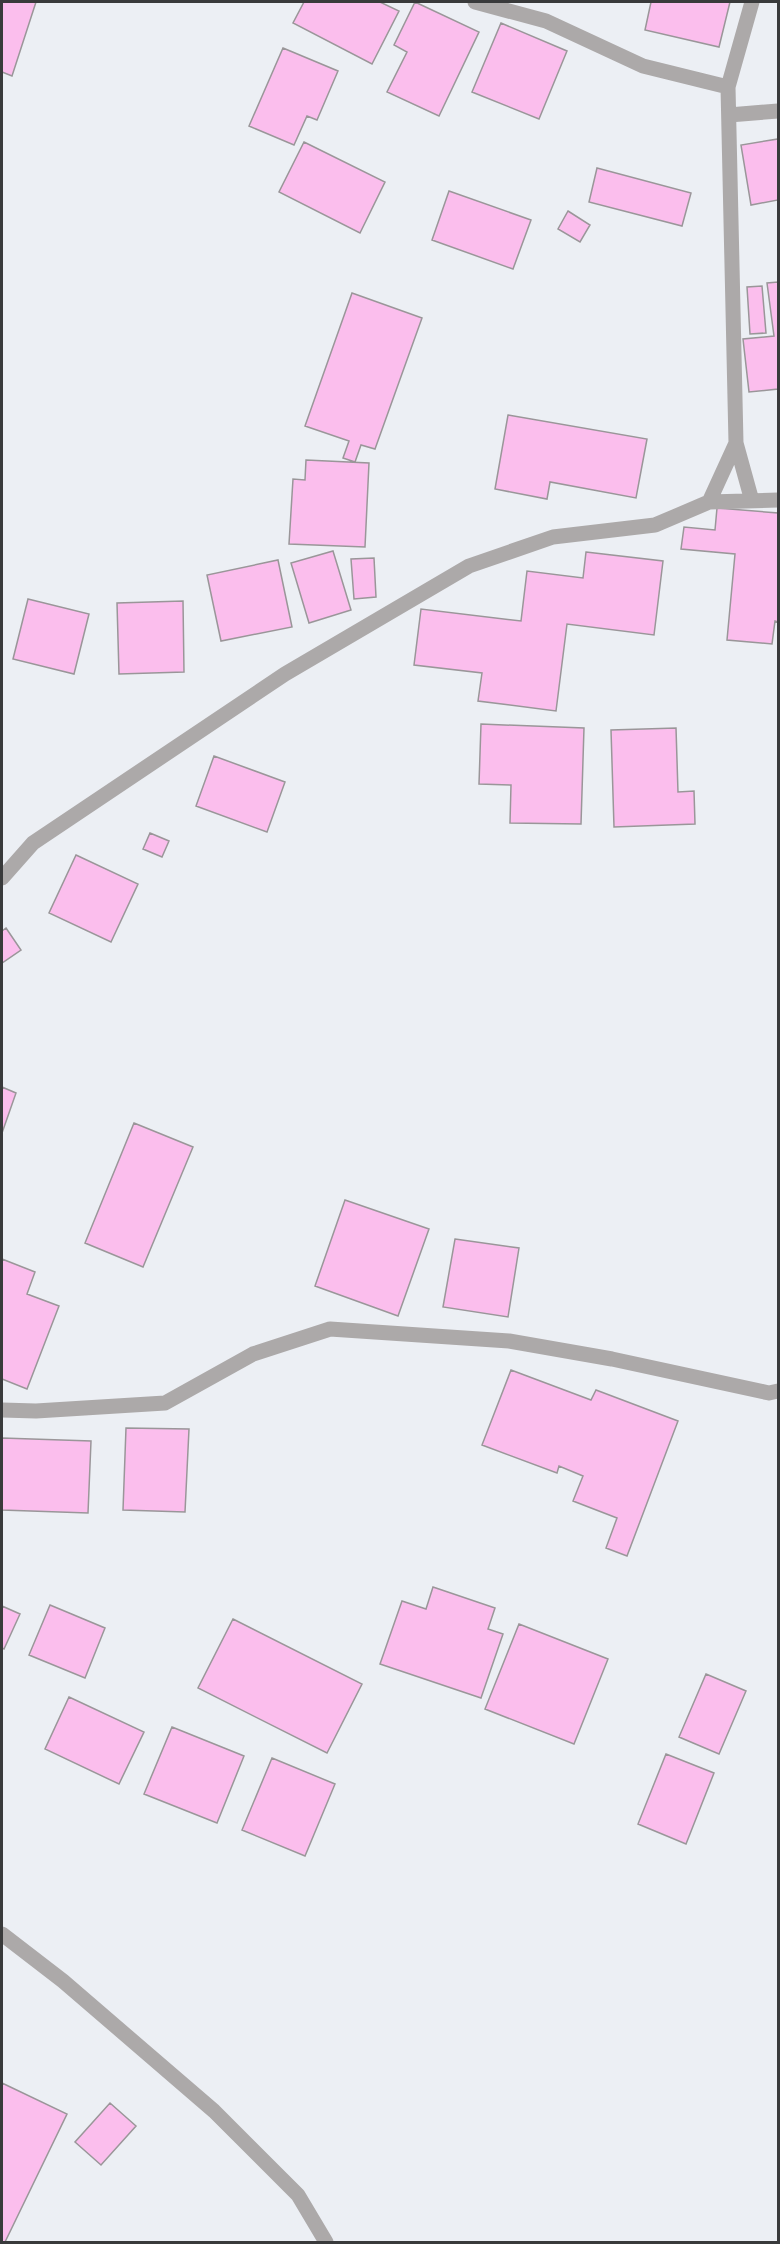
<svg xmlns="http://www.w3.org/2000/svg" width="780" height="2244" font-family="Jost,sans-serif">
<style>
.building{fill:#fbbeed;stroke:#9a9699;stroke-width:1.5}
.lines{fill:none;stroke-linecap:round;stroke-linejoin:round}
.minor{stroke:#aca9a9;stroke-width:15}
</style>
<rect width="100%" height="100%" fill="#eceff4"/>
<!-- building -->
<path class="building" d="M 2,2 L 36,2 L 12,76 L 2,72 Z
M 304,2 L 380,2 L 399,11 L 372,64 L 293,23 Z
M 415,2 L 479,32 L 439,116 L 387,92 L 407,52 L 394,45 Z
M 651,2 L 730,2 L 719,47 L 645,30 Z
M 501,23 L 567,51 L 539,119 L 472,92 Z
M 283,48 L 338,71 L 317,120 L 307,116 L 294,145 L 249,126 Z
M 778,139 L 778,200 L 751,205 L 741,145 Z
M 304,142 L 385,182 L 360,233 L 279,192 Z
M 597,168 L 691,193 L 682,226 L 589,202 Z
M 449,191 L 531,220 L 513,269 L 432,240 Z
M 568,211 L 590,225 L 580,242 L 558,229 Z
M 778,282 L 778,389 L 749,392 L 743,339 L 774,336 L 767,283 Z
M 762,286 L 766,333 L 750,334 L 747,287 Z
M 352,293 L 422,318 L 375,449 L 361,445 L 355,462 L 343,458 L 349,441 L 305,426 Z
M 508,415 L 647,439 L 636,498 L 550,482 L 547,499 L 495,489 Z
M 306,460 L 369,463 L 365,547 L 289,544 L 293,479 L 305,480 Z
M 717,508 L 778,513 L 778,622 L 775,621 L 772,644 L 727,640 L 735,554 L 681,549 L 684,527 L 715,530 Z
M 333,551 L 351,610 L 309,623 L 291,563 Z
M 586,552 L 663,561 L 654,635 L 567,624 L 556,711 L 478,701 L 482,673 L 414,665 L 421,609 L 521,621 L 527,571 L 583,578 Z
M 374,558 L 376,597 L 354,599 L 351,559 Z
M 278,560 L 292,627 L 221,641 L 207,575 Z
M 28,599 L 89,614 L 74,674 L 13,659 Z
M 183,601 L 184,672 L 119,674 L 117,603 Z
M 481,724 L 584,728 L 581,824 L 510,823 L 511,785 L 479,784 Z
M 676,728 L 678,792 L 694,791 L 695,824 L 614,827 L 611,730 Z
M 214,756 L 285,782 L 267,832 L 196,806 Z
M 150,833 L 169,841 L 162,857 L 143,849 Z
M 76,855 L 138,884 L 111,942 L 49,913 Z
M 6,928 L 21,950 L 2,963 L 2,931 Z
M 2,1087 L 16,1093 L 2,1133 Z
M 134,1123 L 193,1147 L 143,1267 L 85,1243 Z
M 345,1200 L 429,1229 L 398,1316 L 315,1286 Z
M 455,1239 L 519,1248 L 508,1317 L 443,1307 Z
M 2,1259 L 35,1272 L 27,1294 L 59,1306 L 27,1389 L 2,1379 Z
M 511,1370 L 591,1400 L 596,1390 L 678,1421 L 627,1556 L 606,1548 L 617,1518 L 573,1501 L 583,1476 L 559,1466 L 557,1473 L 482,1445 Z
M 126,1428 L 189,1429 L 185,1512 L 123,1510 Z
M 2,1438 L 91,1441 L 88,1513 L 2,1510 Z
M 433,1587 L 495,1608 L 488,1629 L 503,1634 L 481,1698 L 380,1664 L 402,1601 L 426,1609 Z
M 50,1605 L 105,1628 L 85,1678 L 29,1655 Z
M 2,1606 L 20,1614 L 4,1649 L 2,1648 Z
M 233,1619 L 362,1684 L 327,1753 L 198,1688 Z
M 519,1624 L 608,1659 L 574,1744 L 485,1709 Z
M 706,1674 L 746,1691 L 719,1754 L 679,1737 Z
M 69,1697 L 144,1732 L 119,1784 L 45,1749 Z
M 172,1727 L 244,1756 L 217,1823 L 144,1794 Z
M 666,1754 L 714,1773 L 686,1844 L 638,1824 Z
M 272,1758 L 335,1784 L 305,1856 L 242,1830 Z
M 2,2083 L 67,2114 L 5,2242 L 2,2242 Z
M 110,2103 L 136,2126 L 101,2165 L 75,2142 Z"/>
<g class="lines">
<!-- minor -->
<path class="minor" d="M 475,2 L 546,21 L 643,66 L 728,87
M 729,115 L 778,111
M 736,443 L 752,501
M 709,502 L 778,500
M 2,878 L 33,843 L 285,674 L 469,566 L 553,537 L 655,525 L 709,502 L 736,443 L 728,87 L 752,2
M 2,1410 L 36,1411 L 165,1403 L 253,1354 L 330,1329 L 509,1341 L 612,1359 L 769,1393 L 778,1391
M 2,1934 L 63,1981 L 214,2111 L 298,2195 L 326,2242"/>
</g>
<!-- border -->
<rect width="780" height="2244" fill="none" stroke="#393a3b" stroke-width="6"/>
</svg>
